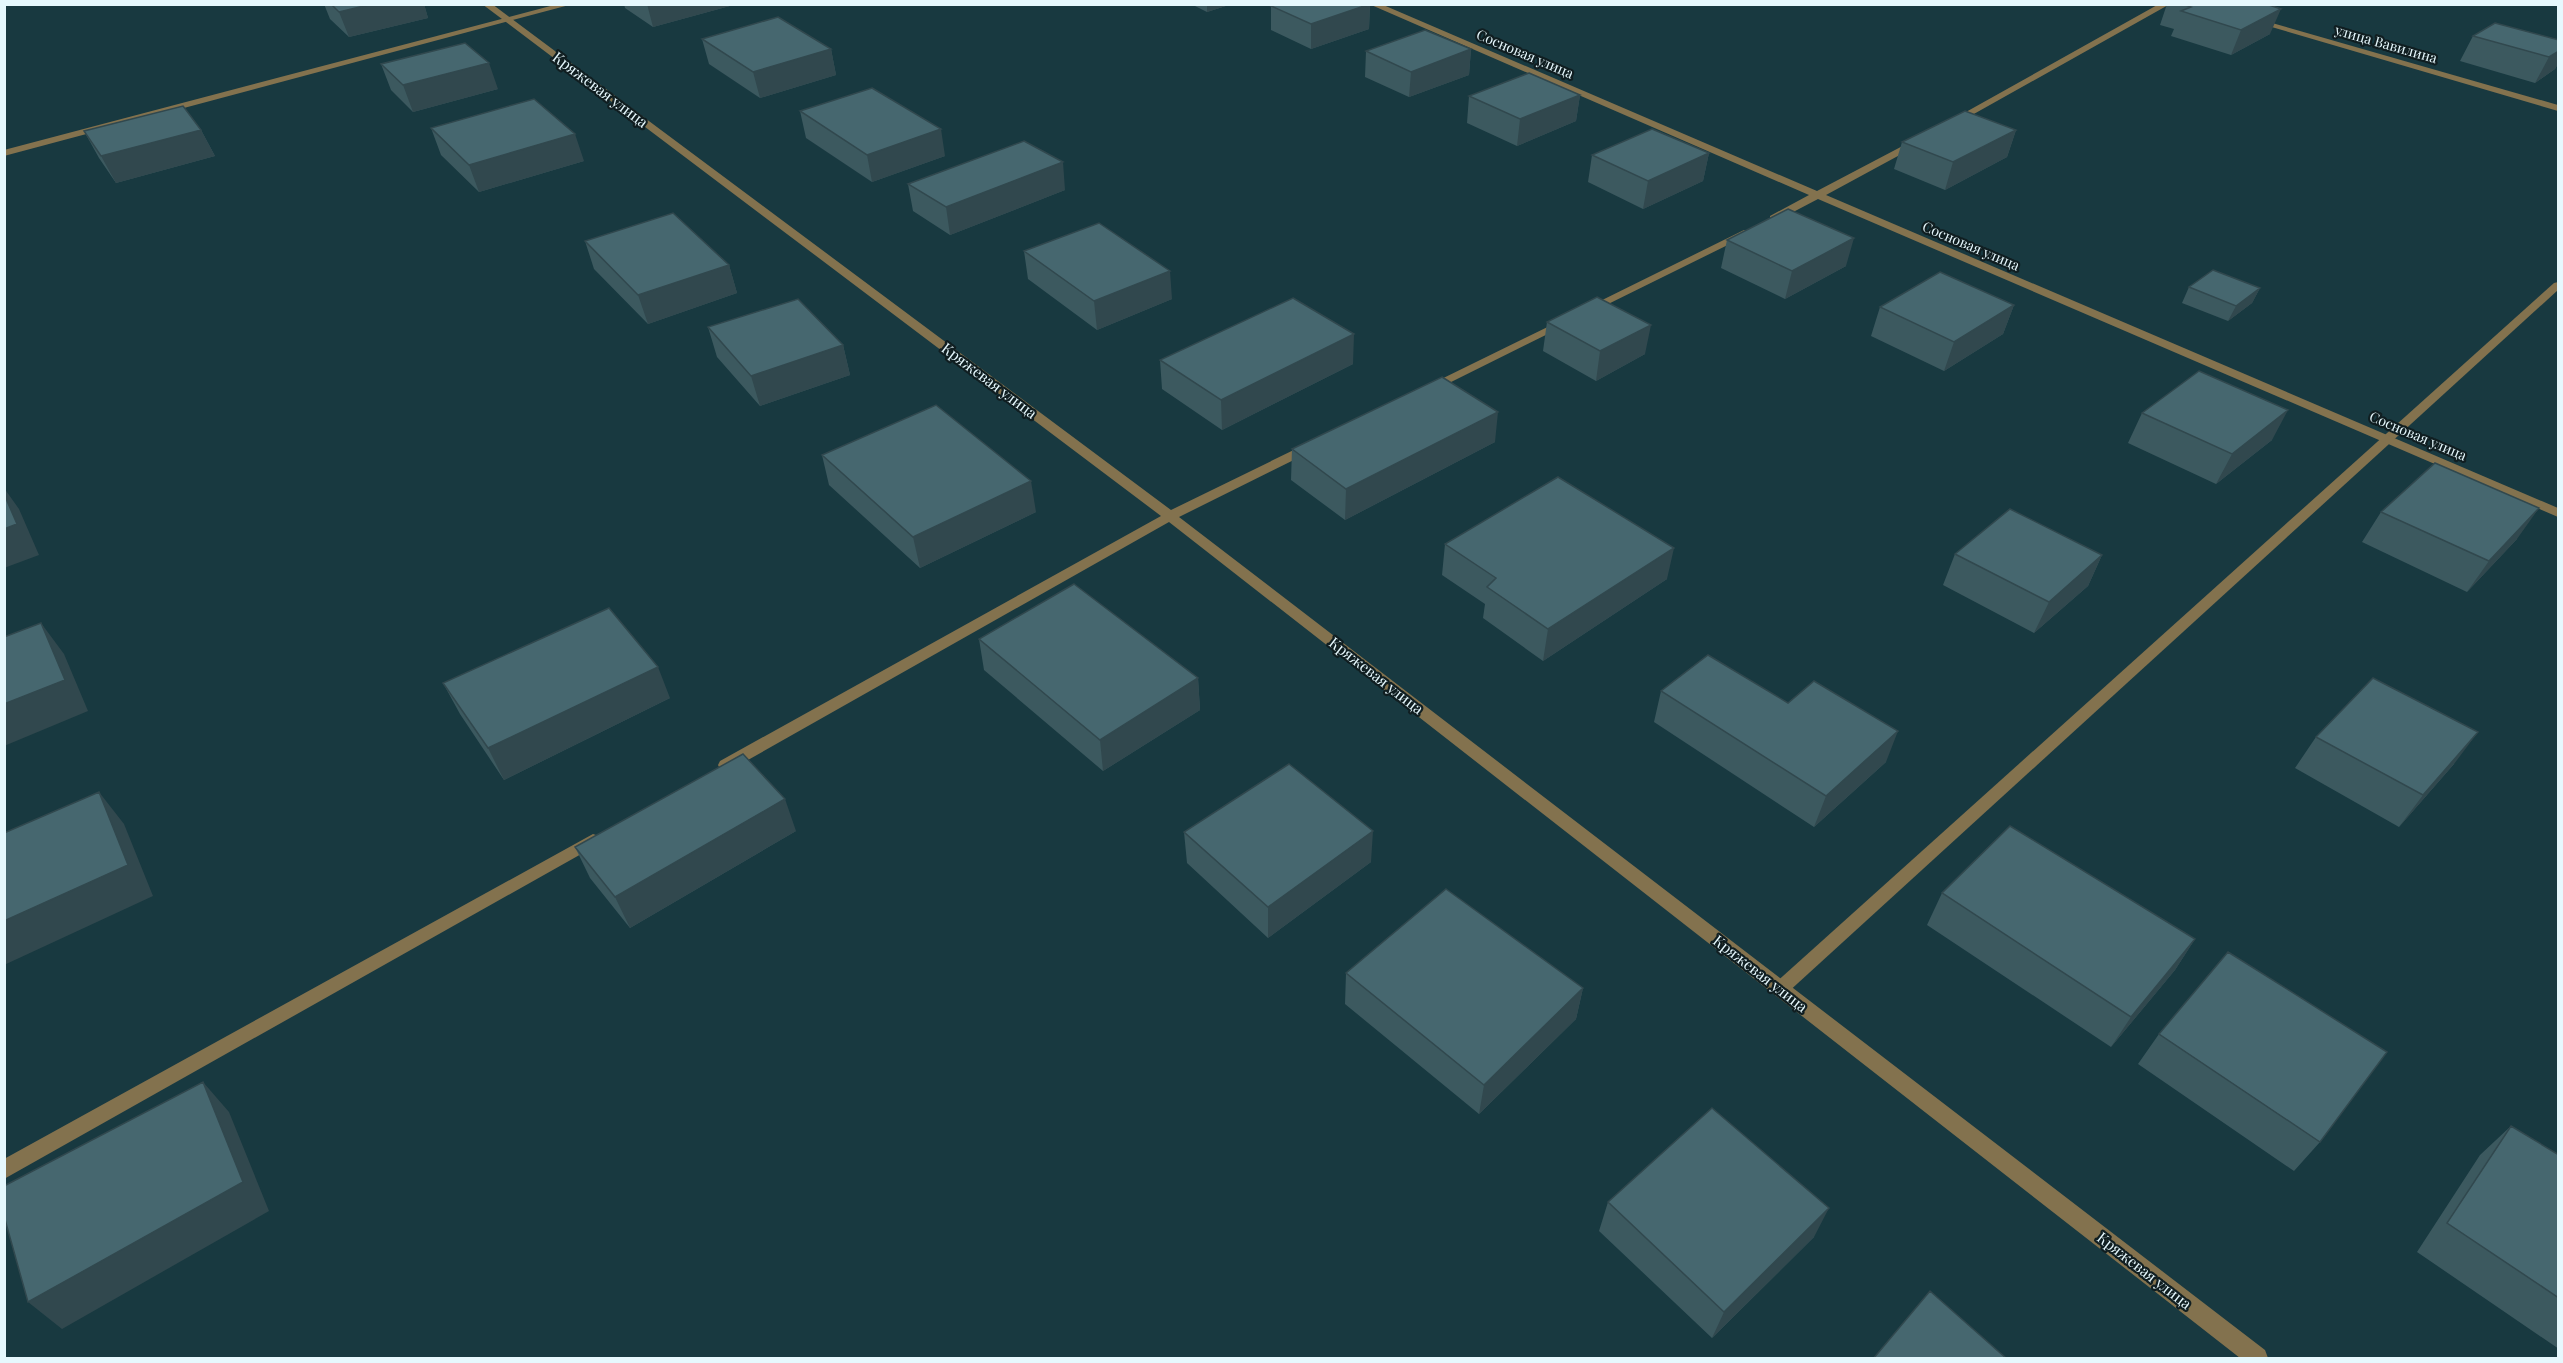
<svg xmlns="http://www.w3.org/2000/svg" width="2563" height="1363" font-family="'Playfair Display',serif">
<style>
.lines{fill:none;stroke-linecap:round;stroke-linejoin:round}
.service{fill:#83724e;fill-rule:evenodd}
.minor{fill:#83724e;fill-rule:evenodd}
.tertiary{fill:#83724e;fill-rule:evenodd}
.wall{fill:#3c595f}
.shaded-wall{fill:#31484e}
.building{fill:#46676f;stroke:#31484e;stroke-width:1.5}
.labels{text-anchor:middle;stroke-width:4.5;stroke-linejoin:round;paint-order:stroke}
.far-street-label{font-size:14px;fill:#e6f8fd;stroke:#101e21}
.street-label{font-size:15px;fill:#e6f8fd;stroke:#101e21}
</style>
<rect width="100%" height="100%" fill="#183940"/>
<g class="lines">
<!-- service -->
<path class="service" d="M 2558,282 L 2558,290 L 1786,994 L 1780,997 L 1774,994 L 1771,989 L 1774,984 L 2554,283 Z"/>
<!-- minor -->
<path class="minor" d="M 482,4 L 492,4 L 1171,510 L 1304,445 L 1312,445 L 1314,448 L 1312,451 L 1179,517 L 2265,1350 L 2268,1358 L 2240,1358 L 1169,522 L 732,769 L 720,769 L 718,765 L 720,761 L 1161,516 Z
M 1369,4 L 1381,4 L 1817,191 L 1914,140 L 1920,140 L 1920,144 L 1826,195 L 2558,508 L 2558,517 L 1818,199 L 1778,220 L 1770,220 L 1770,216 L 1809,195 Z
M 2159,4 L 2170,4 L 1956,124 L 1948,122 Z
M 2251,17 L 2558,105 L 2558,111 L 2251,21 Z
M 1744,230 L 1748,231 L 1748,235 L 1592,312 L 1584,312 L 1582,310 Z
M 1564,319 L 1570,322 L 1568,324 L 1433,391 L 1429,392 L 1423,388 Z
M 593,834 L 599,836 L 601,840 L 599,844 L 4,1179 L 4,1159 Z"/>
<!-- tertiary -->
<path class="tertiary" d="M 558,4 L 573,4 L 4,156 L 4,150 Z"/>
</g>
<!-- wall -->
<path class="wall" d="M 324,4 L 424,4 L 428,18 L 349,37 L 330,19 Z
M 624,4 L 737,4 L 653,27 L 625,8 Z
M 1191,4 L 1232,4 L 1207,12 Z
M 1370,4 L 1369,29 L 1311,49 L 1271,30 L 1271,6 Z
M 2167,4 L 2266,4 L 2270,34 L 2231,55 L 2171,36 L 2174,29 L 2160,25 Z
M 2473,36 L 2559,40 L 2559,62 L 2555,69 L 2535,83 L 2460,61 Z
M 702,39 L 831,49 L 836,75 L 760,98 L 709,64 Z
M 1471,49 L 1469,75 L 1409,97 L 1365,77 L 1366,51 Z
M 381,64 L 498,89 L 413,112 L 391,90 Z
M 1580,95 L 1576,121 L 1517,146 L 1467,123 L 1469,96 Z
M 800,111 L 945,156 L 872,182 L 806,138 Z
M 431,128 L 584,161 L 479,192 L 441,155 Z
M 201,130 L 215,156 L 116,183 L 99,158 L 84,131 Z
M 2016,130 L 2007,157 L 1945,190 L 1894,169 L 1902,142 Z
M 1709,153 L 1703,181 L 1643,209 L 1588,182 L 1592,155 Z
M 908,184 L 1065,190 L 950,235 L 913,211 Z
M 1727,240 L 1846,266 L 1785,299 L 1721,268 Z
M 585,241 L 729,265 L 737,293 L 648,324 L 594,269 Z
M 1024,251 L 1172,299 L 1097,330 L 1028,279 Z
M 2189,287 L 2260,288 L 2252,303 L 2228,321 L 2182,303 Z
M 2014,305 L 2003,334 L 1944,371 L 1871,336 L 1880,307 Z
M 1547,322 L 1645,354 L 1596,381 L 1543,351 Z
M 708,327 L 843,345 L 850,375 L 760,406 L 717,357 Z
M 1160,360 L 1353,364 L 1222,430 L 1162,389 Z
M 2142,413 L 2272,440 L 2216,484 L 2128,443 Z
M 1495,442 L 1345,520 L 1291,480 L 1292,449 Z
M 822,455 L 1036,512 L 920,568 L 829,485 Z
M 2381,512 L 2517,539 L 2467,592 L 2362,542 Z
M 1445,544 L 1667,579 L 1543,661 L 1483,618 L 1485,604 L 1442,575 Z
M 1955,554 L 2102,555 L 2088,586 L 2034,633 L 1943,585 Z
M 979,639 L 1198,678 L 1200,710 L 1103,771 L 984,670 Z
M 443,683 L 670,698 L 504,780 L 460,714 Z
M 1661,691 L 1886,762 L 1814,827 L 1654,722 Z
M 2316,737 L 2454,764 L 2399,827 L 2295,768 Z
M 796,831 L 630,928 L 590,878 L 575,847 Z
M 1184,832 L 1371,862 L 1268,938 L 1187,863 Z
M 1942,893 L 2195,939 L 2175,970 L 2111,1047 L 1927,925 Z
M 1346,973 L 1583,988 L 1576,1019 L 1479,1114 L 1345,1004 Z
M 2159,1034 L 2320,1142 L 2294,1171 L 2138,1064 Z
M 2511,1126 L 2559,1155 L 2559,1349 L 2417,1252 L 2480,1155 Z
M 1608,1202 L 1814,1237 L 1712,1338 L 1599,1231 Z"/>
<!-- shaded-wall -->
<path class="shaded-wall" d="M 372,4 L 424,4 L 428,18 L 349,37 L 339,12 Z
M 647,4 L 737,4 L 653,27 Z
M 1207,4 L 1232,4 L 1207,12 Z
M 1370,4 L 1369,29 L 1311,49 L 1311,24 Z
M 2281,9 L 2270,34 L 2231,55 L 2241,30 Z
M 831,49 L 836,75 L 760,98 L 753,72 Z
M 1471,49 L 1469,75 L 1409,97 L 1411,72 Z
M 2559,51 L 2559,62 L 2555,69 L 2535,83 L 2549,57 Z
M 489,63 L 498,89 L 413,112 L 403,85 Z
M 1580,95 L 1576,121 L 1517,146 L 1520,119 Z
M 941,129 L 945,156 L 872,182 L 867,155 Z
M 201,130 L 215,156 L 116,183 L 101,156 Z
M 2016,130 L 2007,157 L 1945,190 L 1953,162 Z
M 575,134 L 584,161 L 479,192 L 469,165 Z
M 1709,153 L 1703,181 L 1643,209 L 1648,181 Z
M 1063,162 L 1065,190 L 950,235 L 946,207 Z
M 1854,238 L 1846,266 L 1785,299 L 1792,271 Z
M 729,265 L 737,293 L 648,324 L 638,295 Z
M 1170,271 L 1172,299 L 1097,330 L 1094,301 Z
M 2260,288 L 2252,303 L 2228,321 L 2236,306 Z
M 2014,305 L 2003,334 L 1944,371 L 1954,342 Z
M 1651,325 L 1645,354 L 1596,381 L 1600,351 Z
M 1354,334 L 1353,364 L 1222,430 L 1221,400 Z
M 843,345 L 850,375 L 760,406 L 751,376 Z
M 2288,410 L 2272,440 L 2216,484 L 2232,454 Z
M 1498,412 L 1495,442 L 1345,520 L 1346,489 Z
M 1031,481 L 1036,512 L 920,568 L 913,537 Z
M 4,488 L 19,509 L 39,555 L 4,568 Z
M 2539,508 L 2517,539 L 2467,592 L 2489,561 Z
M 1674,548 L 1667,579 L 1543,661 L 1548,629 Z
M 2102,555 L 2088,586 L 2034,633 L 2049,602 Z
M 41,623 L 64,654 L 88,711 L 4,746 L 4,704 Z
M 658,667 L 670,698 L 504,780 L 488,748 Z
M 1198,678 L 1200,710 L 1103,771 L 1100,740 Z
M 1898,731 L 1886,762 L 1814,827 L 1826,796 Z
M 2478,732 L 2454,764 L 2399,827 L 2423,795 Z
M 99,792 L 124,824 L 153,896 L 4,965 L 4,921 Z
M 785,799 L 796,831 L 630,928 L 615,897 Z
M 1373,831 L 1371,862 L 1268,938 L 1268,907 Z
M 2195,939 L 2175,970 L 2111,1047 L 2131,1017 Z
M 1583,988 L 1576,1019 L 1479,1114 L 1484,1085 Z
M 203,1082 L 229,1112 L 269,1211 L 62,1329 L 28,1302 Z
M 1829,1208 L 1814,1237 L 1712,1338 L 1724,1312 Z"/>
<!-- building -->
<path class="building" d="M 331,4 L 372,4 L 339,12 Z
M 1274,4 L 1370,4 L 1311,24 L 1271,6 Z
M 2183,4 L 2266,4 L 2281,9 L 2241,30 L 2181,11 L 2191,7 Z
M 778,17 L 831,49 L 753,72 L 702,39 Z
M 2495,23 L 2559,40 L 2559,51 L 2549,57 L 2473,36 Z
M 1425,30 L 1471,49 L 1411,72 L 1366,51 Z
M 465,43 L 489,63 L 403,85 L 381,64 Z
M 1529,73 L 1580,95 L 1520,119 L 1469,96 Z
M 872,88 L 941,129 L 867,155 L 800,111 Z
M 534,99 L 575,134 L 469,165 L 431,128 Z
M 183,106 L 201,130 L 101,156 L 84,131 Z
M 1965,111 L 2016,130 L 1953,162 L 1902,142 Z
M 1652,129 L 1709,153 L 1648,181 L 1592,155 Z
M 1024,141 L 1063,162 L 946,207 L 908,184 Z
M 1788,209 L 1854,238 L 1792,271 L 1727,240 Z
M 673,213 L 729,265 L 638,295 L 585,241 Z
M 1099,223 L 1170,271 L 1094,301 L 1024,251 Z
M 2213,270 L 2260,288 L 2236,306 L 2189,287 Z
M 1940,272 L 2014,305 L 1954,342 L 1880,307 Z
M 1597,297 L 1651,325 L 1600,351 L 1547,322 Z
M 1293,298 L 1354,334 L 1221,400 L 1160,360 Z
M 798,299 L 843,345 L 751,376 L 708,327 Z
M 2199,371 L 2288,410 L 2232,454 L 2142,413 Z
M 1442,377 L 1498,412 L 1346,489 L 1292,449 Z
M 936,405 L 1031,481 L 913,537 L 822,455 Z
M 2435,463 L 2539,508 L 2489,561 L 2381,512 Z
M 1558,477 L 1674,548 L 1548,629 L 1487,587 L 1496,578 L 1445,544 Z
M 4,494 L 17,524 L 4,529 Z
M 2010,509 L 2102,555 L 2049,602 L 1955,554 Z
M 1074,584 L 1198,678 L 1100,740 L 979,639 Z
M 609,608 L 658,667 L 488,748 L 443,683 Z
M 41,623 L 65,680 L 4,704 L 4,637 Z
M 1708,655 L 1788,703 L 1814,681 L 1898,731 L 1826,796 L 1661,691 Z
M 2373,678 L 2478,732 L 2423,795 L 2316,737 Z
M 743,754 L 785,799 L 615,897 L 575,847 Z
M 1289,764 L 1373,831 L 1268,907 L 1184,832 Z
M 99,792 L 128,865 L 4,921 L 4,833 Z
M 2010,826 L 2195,939 L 2131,1017 L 1942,893 Z
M 1446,889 L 1583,988 L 1484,1085 L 1346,973 Z
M 2228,952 L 2387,1052 L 2320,1142 L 2159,1034 Z
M 203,1082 L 243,1182 L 28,1302 L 4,1216 L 4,1186 Z
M 1712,1108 L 1829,1208 L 1724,1312 L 1608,1202 Z
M 2511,1126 L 2559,1155 L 2559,1298 L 2447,1223 Z
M 1930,1291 L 2007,1359 L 1873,1359 Z"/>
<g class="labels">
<!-- far-street labels -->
<g class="far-street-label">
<text transform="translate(2386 44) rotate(16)" y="5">улица Вавилина</text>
<text transform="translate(1525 54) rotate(23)" y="5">Сосновая улица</text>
<text transform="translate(1971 246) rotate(23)" y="5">Сосновая улица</text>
<text transform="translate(2418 436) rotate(23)" y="5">Сосновая улица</text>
</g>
<!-- street labels -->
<g class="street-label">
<text transform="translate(600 90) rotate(37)" y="5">Кряжевая улица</text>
<text transform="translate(989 381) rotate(37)" y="5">Кряжевая улица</text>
<text transform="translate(1376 676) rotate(38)" y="5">Кряжевая улица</text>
<text transform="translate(1760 974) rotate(38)" y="5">Кряжевая улица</text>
<text transform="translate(2144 1271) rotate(38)" y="5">Кряжевая улица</text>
</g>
</g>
<!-- border -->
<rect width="2563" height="1363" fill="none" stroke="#e6f8fd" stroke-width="12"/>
</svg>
